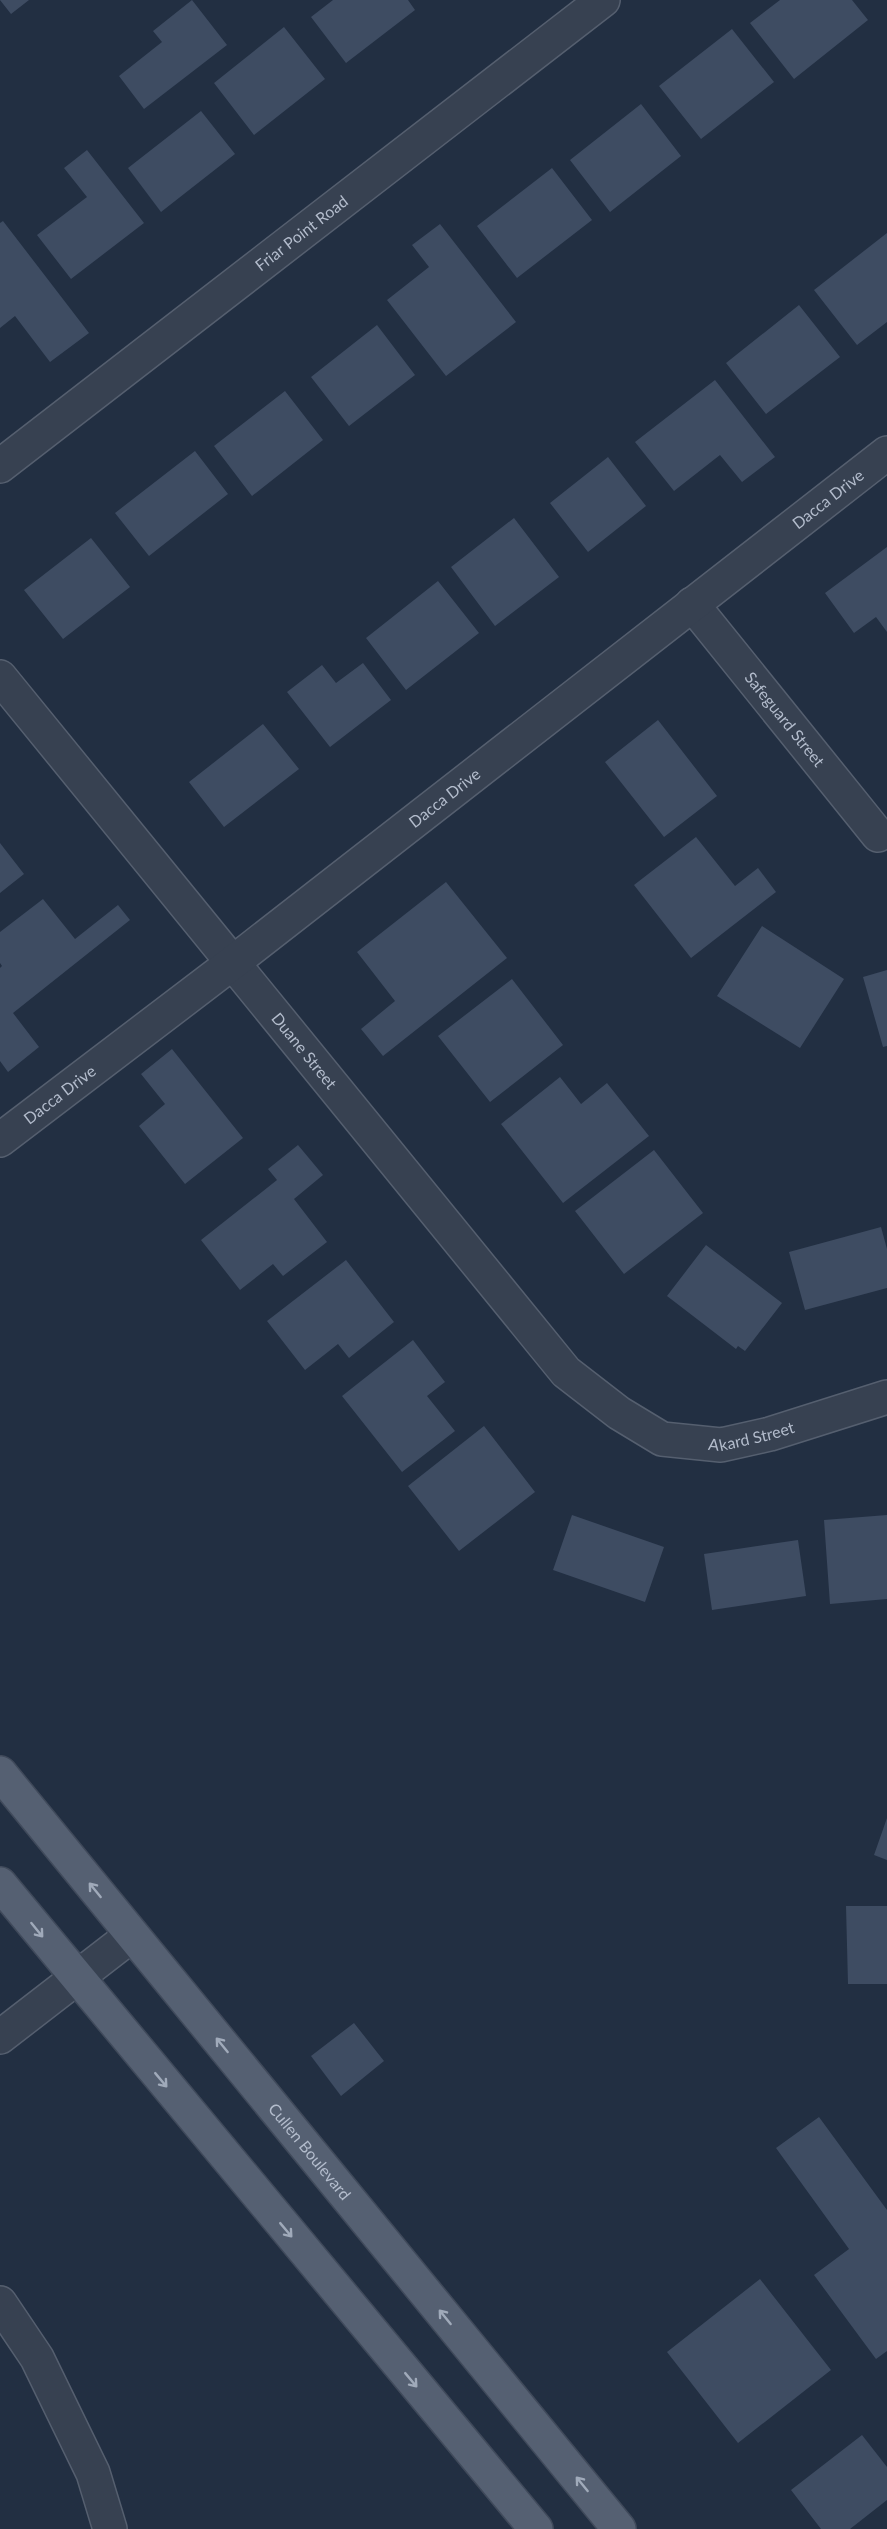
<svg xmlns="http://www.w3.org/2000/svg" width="887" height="2529" font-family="Lato,sans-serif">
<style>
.building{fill:#3e4c62}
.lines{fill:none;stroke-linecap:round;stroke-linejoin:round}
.minor-casing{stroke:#555f6f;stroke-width:36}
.major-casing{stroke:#404a5b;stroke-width:36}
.minor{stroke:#374151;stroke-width:33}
.major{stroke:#556072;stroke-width:33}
.oneway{stroke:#a0aaba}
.labels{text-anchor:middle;stroke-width:4.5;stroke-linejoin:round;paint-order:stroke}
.street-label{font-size:16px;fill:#b3bccc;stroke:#1c2637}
</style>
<rect width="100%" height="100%" fill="#222f42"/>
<!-- building -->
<path class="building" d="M 0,0 L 29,0 L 11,14 Z
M 192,0 L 227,45 L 144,109 L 119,76 L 162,42 L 153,31 Z
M 333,0 L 408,0 L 415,10 L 346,63 L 311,17 Z
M 780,0 L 852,0 L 868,20 L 794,79 L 750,23 Z
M 284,27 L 325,79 L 254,135 L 214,83 Z
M 732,29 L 774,82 L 701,139 L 659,86 Z
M 641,104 L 681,156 L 610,212 L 570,160 Z
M 201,111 L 235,154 L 161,212 L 128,168 Z
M 87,150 L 144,223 L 71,279 L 37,235 L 87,197 L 64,168 Z
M 552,168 L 592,220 L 517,278 L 477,226 Z
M 3,221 L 89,333 L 50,362 L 15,316 L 0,328 L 0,223 Z
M 440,224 L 516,322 L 446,376 L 387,300 L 429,267 L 412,245 Z
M 887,233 L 887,322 L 857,345 L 814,290 Z
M 799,305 L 840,357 L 766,414 L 726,363 Z
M 377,325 L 415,375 L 349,426 L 311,377 Z
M 715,380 L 775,457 L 742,482 L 720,455 L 674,491 L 635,442 Z
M 285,391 L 323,440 L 252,496 L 214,446 Z
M 195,451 L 228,494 L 149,556 L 115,513 Z
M 608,457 L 646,506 L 588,552 L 550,503 Z
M 514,518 L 559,577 L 495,626 L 451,567 Z
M 91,538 L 130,587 L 63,639 L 24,590 Z
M 887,547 L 887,632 L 876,617 L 854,633 L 825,593 Z
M 438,581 L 479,633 L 406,690 L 366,638 Z
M 363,663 L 391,700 L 330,747 L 287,692 L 322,665 L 336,683 Z
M 658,720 L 717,796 L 664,837 L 605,762 Z
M 263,724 L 299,769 L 224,827 L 189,782 Z
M 696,837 L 735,886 L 758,868 L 776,892 L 691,958 L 634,885 Z
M 0,843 L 24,874 L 0,893 Z
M 446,882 L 507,958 L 383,1056 L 361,1029 L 395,1001 L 357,952 Z
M 43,899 L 75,939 L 118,905 L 130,920 L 13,1013 L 39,1047 L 8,1072 L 0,1061 L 0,968 L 2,966 L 0,963 L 0,932 Z
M 762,926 L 844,979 L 800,1048 L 717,996 Z
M 887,970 L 887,1046 L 883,1047 L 863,977 Z
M 512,979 L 563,1045 L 490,1102 L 438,1036 Z
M 172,1049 L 243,1138 L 185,1184 L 139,1126 L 165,1104 L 141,1074 Z
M 560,1077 L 581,1104 L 607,1083 L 649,1136 L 563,1203 L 501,1124 Z
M 298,1145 L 323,1175 L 294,1199 L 327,1242 L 283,1276 L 273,1264 L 240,1290 L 201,1240 L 277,1180 L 268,1169 Z
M 654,1150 L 703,1213 L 624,1274 L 575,1211 Z
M 881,1227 L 887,1249 L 887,1288 L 805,1310 L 789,1252 Z
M 706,1245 L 782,1303 L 745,1351 L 738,1346 L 736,1349 L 667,1296 Z
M 346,1260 L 394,1322 L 349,1358 L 338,1344 L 305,1370 L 267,1321 Z
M 413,1340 L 445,1382 L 427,1396 L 455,1431 L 402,1472 L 342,1396 Z
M 484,1426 L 535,1492 L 459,1551 L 408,1486 Z
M 572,1515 L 664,1547 L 645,1602 L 553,1570 Z
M 887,1515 L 887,1599 L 830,1604 L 824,1520 Z
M 798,1540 L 806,1596 L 712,1610 L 704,1554 Z
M 887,1818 L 887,1860 L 874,1855 Z
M 846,1906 L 887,1906 L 887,1984 L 848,1984 Z
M 354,2023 L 384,2061 L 341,2096 L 311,2056 Z
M 819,2117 L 887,2210 L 887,2351 L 876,2359 L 814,2275 L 849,2249 L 776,2148 Z
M 760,2279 L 831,2370 L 738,2443 L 667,2352 Z
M 862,2435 L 887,2467 L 887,2500 L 850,2529 L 821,2529 L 791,2490 Z"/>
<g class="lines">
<!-- minor casing -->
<g class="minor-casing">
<g id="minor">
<path id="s1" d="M 0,466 L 603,0"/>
<path id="s2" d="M 692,604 L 878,835"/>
<path id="s3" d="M 0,677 L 566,1372 L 619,1413 L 662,1439 L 721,1445 L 770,1434 L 887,1397"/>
<path id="s4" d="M 0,1140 L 231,964 L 887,453"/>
<path d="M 0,2037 L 132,1935"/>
<path d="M 0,2303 L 37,2358 L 93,2473 L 110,2529"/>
</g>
</g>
<!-- major casing -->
<g class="major-casing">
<g id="major">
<path id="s5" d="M 0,1773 L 619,2529"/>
<path d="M 0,1884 L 536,2529"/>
</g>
</g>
<!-- minor -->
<use href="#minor" class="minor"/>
<!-- major -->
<use href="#major" class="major"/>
</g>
<!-- one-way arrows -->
<defs><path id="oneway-shaft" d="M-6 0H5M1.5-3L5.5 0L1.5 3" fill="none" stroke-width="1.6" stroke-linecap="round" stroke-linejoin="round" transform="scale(1.5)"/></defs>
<g class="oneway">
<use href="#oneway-shaft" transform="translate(95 1890) rotate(-129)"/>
<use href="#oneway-shaft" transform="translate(37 1930) rotate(51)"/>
<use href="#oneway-shaft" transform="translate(222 2045) rotate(-129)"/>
<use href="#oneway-shaft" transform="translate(161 2080) rotate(50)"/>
<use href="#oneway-shaft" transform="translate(286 2230) rotate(50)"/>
<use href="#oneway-shaft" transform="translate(445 2317) rotate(-129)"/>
<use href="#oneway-shaft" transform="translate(411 2380) rotate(50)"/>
<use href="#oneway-shaft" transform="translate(582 2484) rotate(-129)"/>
</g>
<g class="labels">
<!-- street labels -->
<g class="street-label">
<text dy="6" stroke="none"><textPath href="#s1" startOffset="381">Friar Point Road</textPath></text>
<text dy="6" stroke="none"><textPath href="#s4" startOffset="1047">Dacca Drive</textPath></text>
<text dy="6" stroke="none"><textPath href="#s2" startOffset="148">Safeguard Street</textPath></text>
<text dy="6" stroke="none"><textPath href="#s4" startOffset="561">Dacca Drive</textPath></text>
<text dy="6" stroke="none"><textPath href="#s3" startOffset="482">Duane Street</textPath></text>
<text dy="6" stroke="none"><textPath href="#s4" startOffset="75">Dacca Drive</textPath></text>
<text dy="6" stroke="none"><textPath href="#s3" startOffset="1104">Akard Street</textPath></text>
<text dy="6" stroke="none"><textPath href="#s5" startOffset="489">Cullen Boulevard</textPath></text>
</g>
</g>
</svg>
